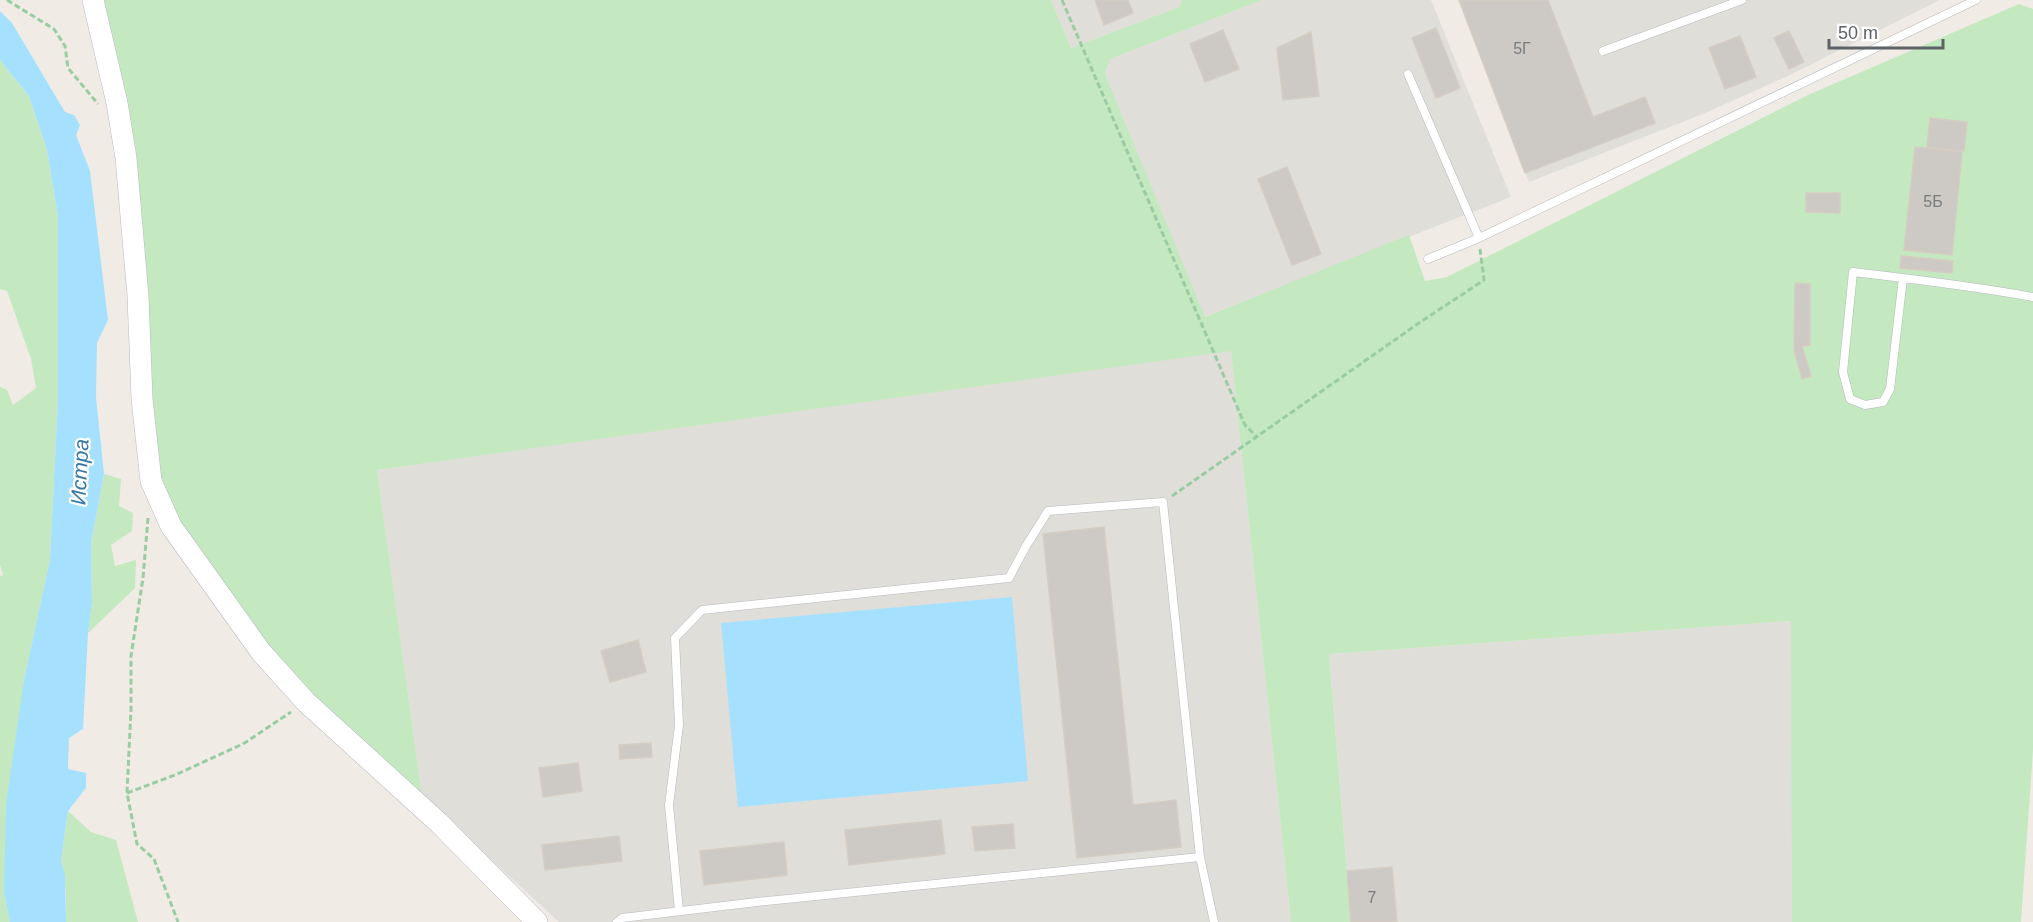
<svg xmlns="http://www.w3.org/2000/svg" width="2033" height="922" font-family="Helvetica,sans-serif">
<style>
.industrial{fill:#e0ded9}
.green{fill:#c4e8c0}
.water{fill:#a5e1ff}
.building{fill:#cdc9c4;stroke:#d5cdc2;stroke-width:1.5}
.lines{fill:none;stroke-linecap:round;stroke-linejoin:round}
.lane-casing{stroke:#b5b8bc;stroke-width:9}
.secondary-casing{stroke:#b6babf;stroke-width:22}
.path{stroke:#9acca3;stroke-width:3;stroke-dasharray:6 3;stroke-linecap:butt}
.lane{stroke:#fff;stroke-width:8}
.secondary{stroke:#fff;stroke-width:21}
.labels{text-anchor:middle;stroke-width:4.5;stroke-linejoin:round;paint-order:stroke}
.number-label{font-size:16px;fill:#787c7e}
.water-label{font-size:21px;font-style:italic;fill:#3777a5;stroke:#fff}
</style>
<rect width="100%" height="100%" fill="#f0ece5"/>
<!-- industrial -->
<path class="industrial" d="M 1051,0 L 1182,0 L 1179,7 L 1071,48 Z
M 1262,0 L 1431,0 L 1511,197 L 1204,317 L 1105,74 L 1110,59 Z
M 1459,0 L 1940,0 L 1790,75 L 1703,114 L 1529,182 Z
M 1231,350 L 1291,922 L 559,922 L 422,796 L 377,470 Z
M 1792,621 L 1792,922 L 1351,922 L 1329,654 Z"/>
<!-- green -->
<path class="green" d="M 100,0 L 1051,0 L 1071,48 L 1179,7 L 1182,0 L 1262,0 L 1110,59 L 1105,74 L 1205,317 L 1409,235 L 1425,281 L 1447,277 L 1808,95 L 2019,4 L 2033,9 L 2033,750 L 2021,922 L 1792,922 L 1791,621 L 1329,654 L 1351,922 L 1291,922 L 1231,351 L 377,470 L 422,796 L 294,679 L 190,547 L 159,471 L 149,356 L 136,150 Z
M 0,60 L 29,96 L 47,150 L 58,217 L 58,399 L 50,560 L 24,680 L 4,893 L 10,922 L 0,922 L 0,576 L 3,575 L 0,565 L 0,387 L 7,390 L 13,405 L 36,388 L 31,359 L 7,291 L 0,289 Z
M 104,474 L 121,479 L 119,506 L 133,513 L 132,531 L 111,545 L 115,566 L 136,560 L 135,588 L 88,633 L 92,603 L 91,543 Z
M 68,811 L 91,832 L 116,840 L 138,922 L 66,922 L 66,892 L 61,860 Z"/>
<!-- water -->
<path class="water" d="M 0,11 L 12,23 L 65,112 L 74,115 L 80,125 L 76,135 L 90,171 L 108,320 L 97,343 L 96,397 L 104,474 L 91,543 L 92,603 L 88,633 L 83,729 L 69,738 L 68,769 L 86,773 L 86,788 L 68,811 L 61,860 L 65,875 L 66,922 L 10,922 L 4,893 L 6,805 L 24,680 L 50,560 L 58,399 L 58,217 L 47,150 L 29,96 L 0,60 Z
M 1012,597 L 1028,781 L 738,807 L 721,623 Z"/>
<!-- building -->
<path class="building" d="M 1095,0 L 1128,0 L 1133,13 L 1104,25 Z
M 1459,0 L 1548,0 L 1593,117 L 1645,97 L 1655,123 L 1525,173 Z
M 1436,28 L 1460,88 L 1436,98 L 1412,38 Z
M 1223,30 L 1239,69 L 1205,82 L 1190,44 Z
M 1789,31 L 1804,62 L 1789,69 L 1774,38 Z
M 1311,32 L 1319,96 L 1283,100 L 1277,48 Z
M 1740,36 L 1756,77 L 1725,89 L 1709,48 Z
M 1930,118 L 1967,122 L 1964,151 L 1927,147 Z
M 1915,147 L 1962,152 L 1952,255 L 1904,250 Z
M 1287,167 L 1321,254 L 1292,265 L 1258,179 Z
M 1806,193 L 1840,193 L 1840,213 L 1806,212 Z
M 1901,256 L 1953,261 L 1952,273 L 1900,268 Z
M 1795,283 L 1810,284 L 1810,345 L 1802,346 L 1811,376 L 1802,379 L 1794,349 Z
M 1104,527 L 1133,805 L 1176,800 L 1181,847 L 1077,858 L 1043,534 Z
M 638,640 L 646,672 L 610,682 L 601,651 Z
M 651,743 L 652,757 L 620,759 L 619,745 Z
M 578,763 L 582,791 L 543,797 L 539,768 Z
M 941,820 L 945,854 L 849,865 L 845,830 Z
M 1013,824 L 1015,848 L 975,851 L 972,827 Z
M 619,836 L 622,861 L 545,870 L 542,845 Z
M 784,842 L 787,875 L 704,885 L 700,851 Z
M 1392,867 L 1397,922 L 1351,922 L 1347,871 Z"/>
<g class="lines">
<!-- lane casing -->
<g class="lane-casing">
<path id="lane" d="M 1603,51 L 1742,0
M 1408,74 L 1479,238 L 1976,0
M 1428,259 L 1479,238
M 1903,278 L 1890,389 L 1883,402 L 1865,405 L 1850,399 L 1843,372 L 1853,272 C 1913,279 1973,286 2033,297
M 679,911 L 669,805 L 679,725 L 675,638 L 702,610 L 1009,578 L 1026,546 L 1048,511 L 1163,502 L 1200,857 L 1214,922
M 617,922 L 622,918 L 757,902 L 1200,857"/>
</g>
<!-- secondary casing -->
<g class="secondary-casing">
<path id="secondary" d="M 93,0 L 117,103 L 126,158 L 138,296 L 142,399 L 151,481 L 171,526 L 261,652 L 306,702 L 439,823 L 537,922"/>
</g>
<!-- path -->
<path class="path" d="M 7,0 L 54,29 L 65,46 L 68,68 L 98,104
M 1062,0 L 1245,425 L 1256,436
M 1172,496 L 1419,323 L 1484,280 L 1480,249
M 148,518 L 143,578 L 131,656 L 131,709 L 127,793 L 137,844 L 154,859 L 178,922
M 127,793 L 175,775 L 243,744 L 291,712"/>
<!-- lane -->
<use href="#lane" class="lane"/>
<!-- secondary -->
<use href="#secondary" class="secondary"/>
</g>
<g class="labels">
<!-- number labels -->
<g class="number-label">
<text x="1522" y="54">5Г</text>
<text x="1933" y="207">5Б</text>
<text x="1372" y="903">7</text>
</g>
<!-- water labels -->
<g class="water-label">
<text transform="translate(80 472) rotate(-87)" y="7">Истра</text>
</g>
</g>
<!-- scale -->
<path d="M1829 39v9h114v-9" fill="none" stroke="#5c6266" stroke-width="3"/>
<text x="1838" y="39" font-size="18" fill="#5c6266" stroke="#ffffff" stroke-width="4.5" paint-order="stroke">50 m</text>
</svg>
